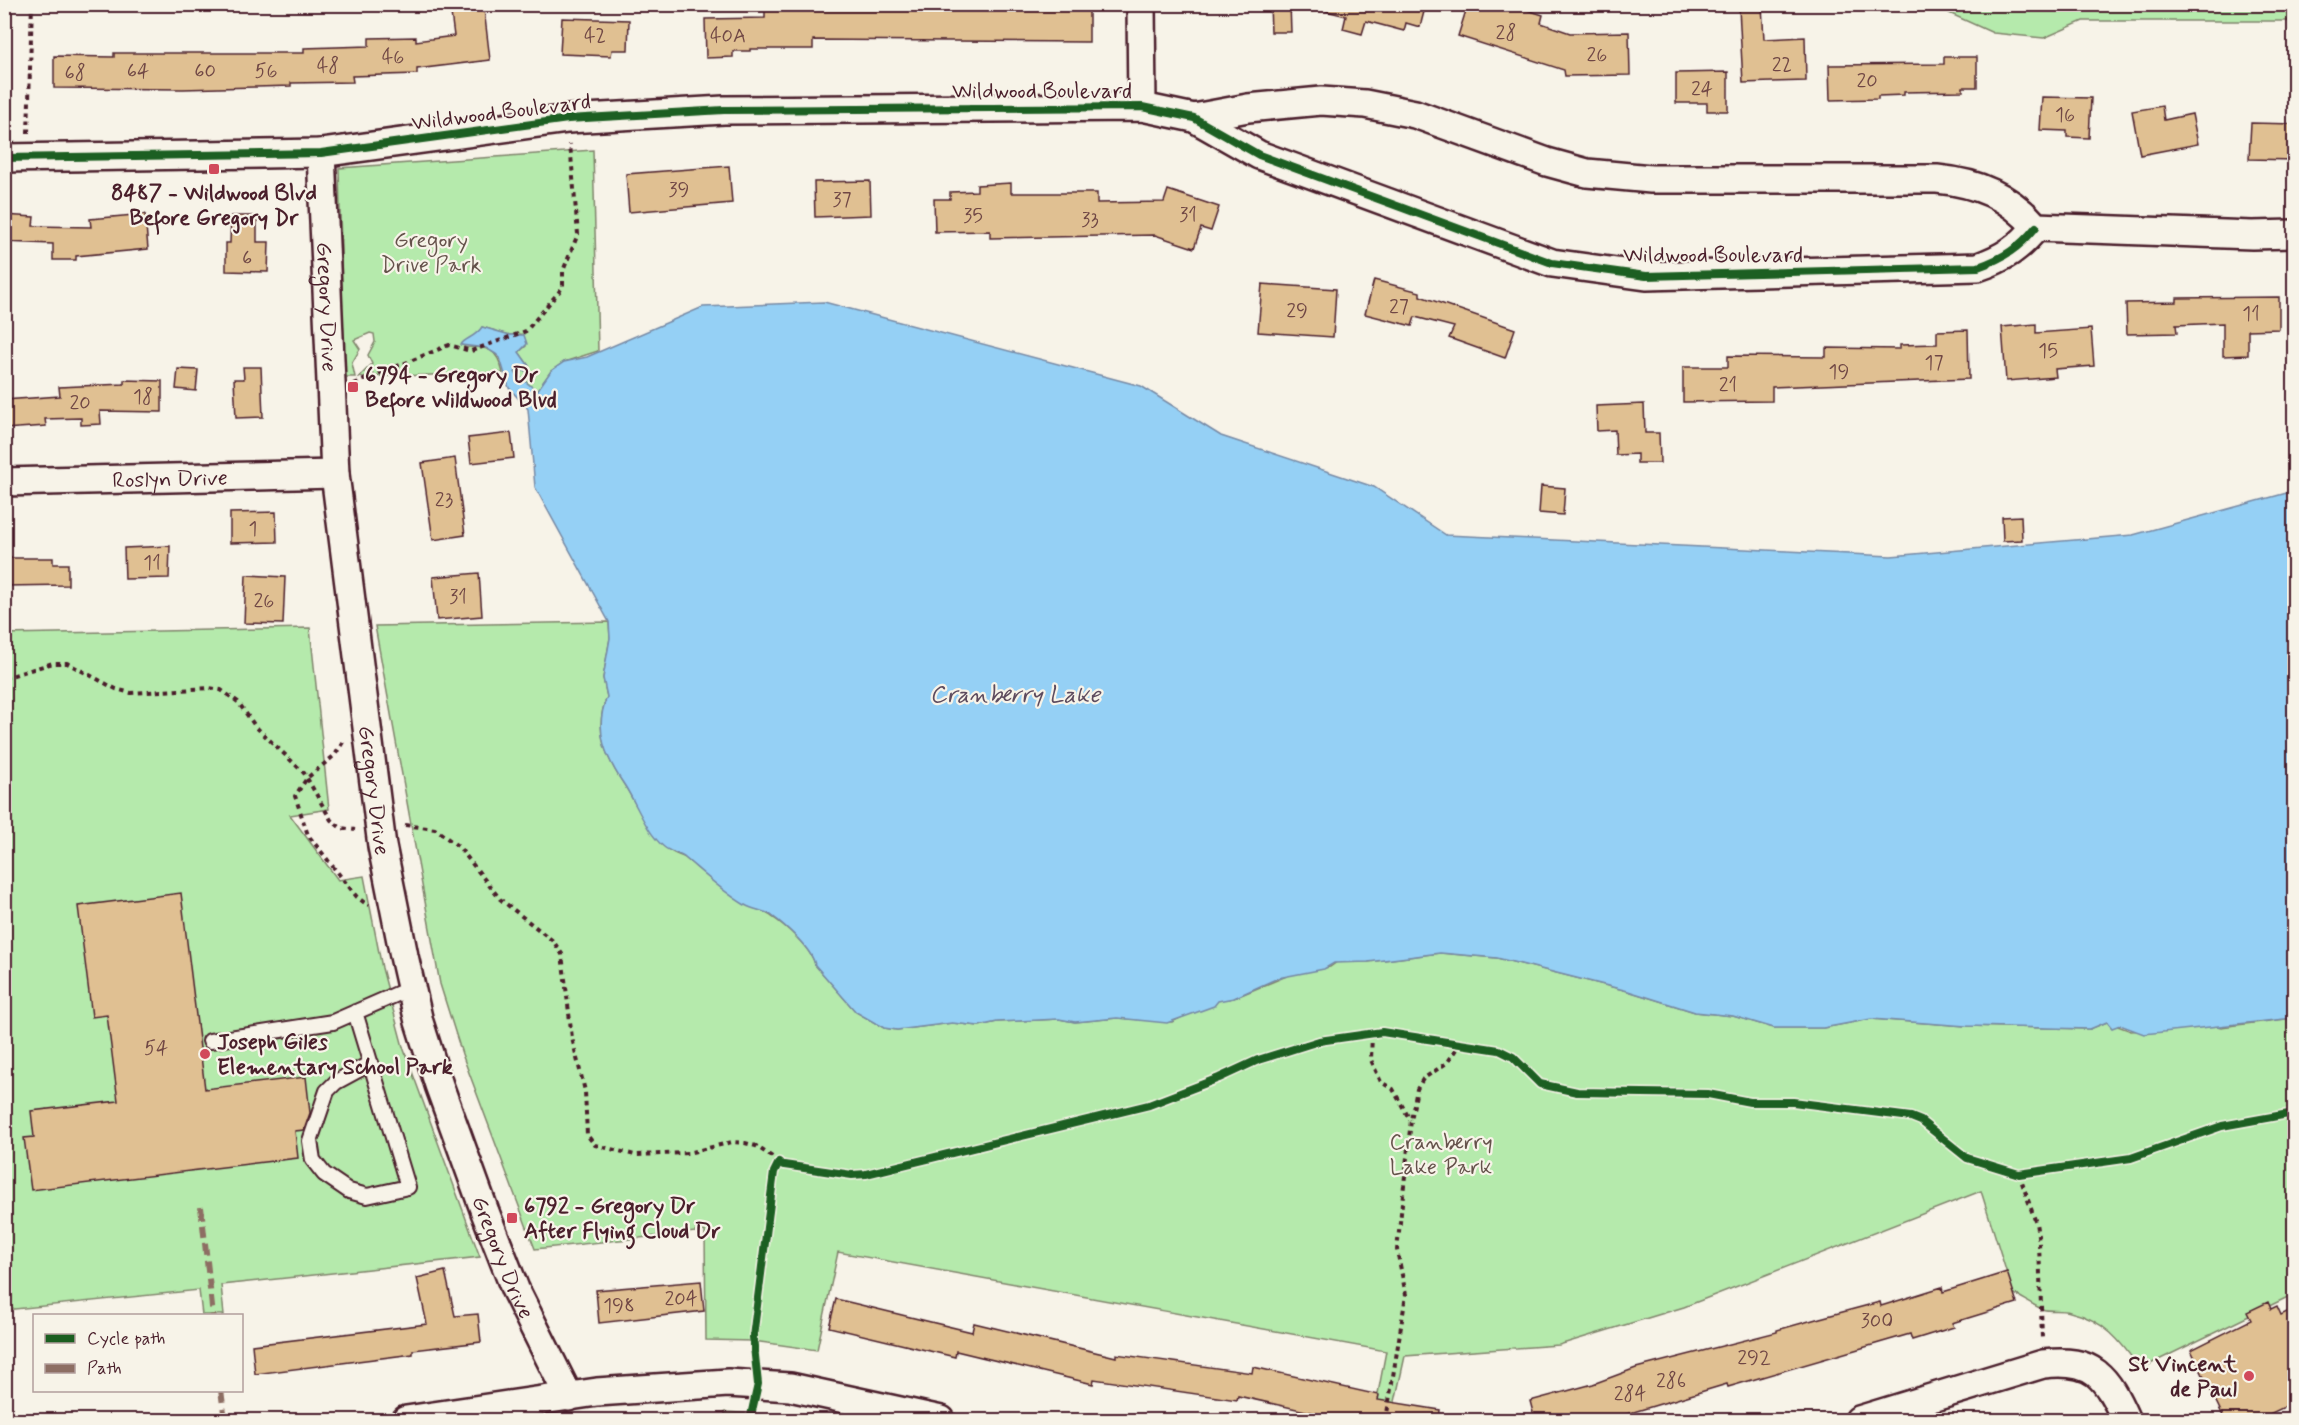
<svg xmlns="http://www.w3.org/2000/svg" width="2299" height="1425" font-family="Mynerve,sans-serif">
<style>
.green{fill:#b5eaac;stroke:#80846c;stroke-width:1.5}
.water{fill:#95d0f5;stroke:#7789a4;stroke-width:1.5}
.building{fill:#e0c092;stroke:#4a1f2b;stroke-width:1.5}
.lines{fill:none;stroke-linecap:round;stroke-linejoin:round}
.lane-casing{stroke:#4a1f2b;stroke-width:18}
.street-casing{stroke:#4a1f2b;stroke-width:32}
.path{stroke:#4a1f2b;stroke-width:4;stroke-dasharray:4.5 4.5;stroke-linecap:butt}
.lane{stroke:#f7f3e8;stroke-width:14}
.street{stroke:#f7f3e8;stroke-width:27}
.quiet{stroke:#8d6e63;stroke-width:6;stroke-dasharray:12 6;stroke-linecap:butt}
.cycleway-casing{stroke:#f7f3e8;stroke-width:11}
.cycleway{stroke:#1b5e20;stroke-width:8}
.poi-dot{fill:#d1495b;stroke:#f7f3e8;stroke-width:2}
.labels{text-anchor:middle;stroke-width:4.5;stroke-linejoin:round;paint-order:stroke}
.number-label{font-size:20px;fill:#704745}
.street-label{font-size:22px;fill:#4a1f2b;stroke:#f7f3e8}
.poi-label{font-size:22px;font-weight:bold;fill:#4a1f2b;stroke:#f7f3e8;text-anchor:start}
.park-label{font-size:22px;fill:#65524b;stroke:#f7f3e8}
.water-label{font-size:24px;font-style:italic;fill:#5d4b5e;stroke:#f7f3e8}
</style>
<rect width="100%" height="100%" fill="#f7f3e8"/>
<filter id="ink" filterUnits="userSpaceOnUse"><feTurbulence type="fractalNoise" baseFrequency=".0167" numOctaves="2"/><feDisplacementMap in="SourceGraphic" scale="12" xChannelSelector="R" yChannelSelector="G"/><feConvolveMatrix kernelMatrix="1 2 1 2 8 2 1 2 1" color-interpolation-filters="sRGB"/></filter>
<g filter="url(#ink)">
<!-- green -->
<path class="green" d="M 1949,5 L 2294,4 L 2294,21 L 2083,21 L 2044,38 L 1993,33 L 1949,13 Z
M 593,150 L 598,351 L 564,362 L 551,371 L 537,391 L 515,373 L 516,370 L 522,371 L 529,366 L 519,352 L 526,346 L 521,334 L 510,335 L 482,327 C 477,337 469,338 464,347 C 488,347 497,347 503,373 L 359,377 L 372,364 L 368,355 L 375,342 L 374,334 L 370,333 L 354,340 L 360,349 L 352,363 L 355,377 L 344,377 L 339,168 Z
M 609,622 L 610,638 L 603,678 L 607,697 C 593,729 606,758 625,786 C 639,808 650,837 672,852 C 676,855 681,855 685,858 C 702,872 719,887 738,900 C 748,907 761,909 771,916 C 785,925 812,949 815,965 L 856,1012 L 884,1028 L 897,1030 L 952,1023 L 979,1026 L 997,1022 L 1059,1019 L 1075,1022 L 1117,1018 L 1172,1022 L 1218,1000 L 1234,998 L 1296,972 L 1330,967 L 1337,962 L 1368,962 L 1440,953 L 1497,958 L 1628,991 L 1695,1012 L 1733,1016 L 1774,1028 L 1823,1028 L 1871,1019 L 1966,1026 L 2090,1029 L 2107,1022 L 2131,1031 L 2213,1025 L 2221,1027 L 2294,1018 L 2294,1294 L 2140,1369 C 2121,1341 2104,1320 2070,1312 C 2061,1309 2050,1312 2042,1309 C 2032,1305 2023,1298 2013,1293 L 1981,1191 L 1684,1307 L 1559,1345 L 1405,1356 L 1391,1420 L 1373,1420 L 1386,1351 L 838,1252 L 817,1350 L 753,1341 L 706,1340 L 705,1231 L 535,1249 L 462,1054 L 440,984 L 375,626 Z
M 310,628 L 329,809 L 290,815 L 338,880 L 364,876 L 382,968 L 403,1047 L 480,1257 L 221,1285 L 224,1315 L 202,1315 L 199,1290 L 5,1310 L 5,634 Z
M 725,1412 L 786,1416 L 784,1420 L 725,1420 Z"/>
<!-- water -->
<path class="water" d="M 824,302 L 1141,386 L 1221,436 L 1374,487 L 1446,535 L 1891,556 L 2133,535 L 2294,491 L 2294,1018 L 2144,1034 L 2120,1025 L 2112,1028 L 2107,1022 L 2090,1029 L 1966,1026 L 1871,1019 L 1823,1028 L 1774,1028 L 1733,1016 L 1695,1012 L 1628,991 L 1497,958 L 1440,953 L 1368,962 L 1334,963 L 1324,969 L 1278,978 L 1234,998 L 1218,1001 L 1214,1006 L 1167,1023 L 1117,1018 L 1075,1022 L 1059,1019 L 997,1022 L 979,1026 L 952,1023 L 897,1030 L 884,1028 L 856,1012 L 815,965 C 812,949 785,925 771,915 C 763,910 753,910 745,905 C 723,892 704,874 684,857 C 678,853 670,852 664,847 C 646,832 637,805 625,786 C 606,758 593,730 607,697 L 603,678 L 610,638 L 609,622 L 535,487 L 528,409 L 509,388 L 500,358 L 496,354 L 486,348 L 461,345 C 464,338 475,338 482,327 L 510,335 L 524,335 L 527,344 L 519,352 L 529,366 L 526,371 L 516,370 L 515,373 L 537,391 L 551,371 L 564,362 L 587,357 L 703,307 Z"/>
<!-- building -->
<path class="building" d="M 765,4 L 784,4 L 784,8 L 956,10 L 1089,7 L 1089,42 L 813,40 L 813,49 L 750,49 L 750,51 L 733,51 L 733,57 L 706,58 L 705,19 L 765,18 Z
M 1270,4 L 1290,4 L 1291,32 L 1271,32 Z
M 1327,4 L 1426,4 L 1420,27 L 1406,23 L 1404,31 L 1366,21 L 1362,34 L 1343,29 L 1346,16 L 1326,11 Z
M 1468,4 L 1509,4 L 1543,15 L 1541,23 L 1570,33 L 1629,32 L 1630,75 L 1565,76 L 1564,70 L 1458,36 Z
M 1762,6 L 1764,39 L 1805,37 L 1806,81 L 1743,83 L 1739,8 Z
M 484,9 L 490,60 L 417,69 L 417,74 L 352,76 L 353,82 L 291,83 L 291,86 L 183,89 L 54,88 L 54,56 L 114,57 L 114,53 L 304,53 L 304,48 L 369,46 L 369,38 L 416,37 L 416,41 L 454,36 L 451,13 Z
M 562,18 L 629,20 L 628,50 L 612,50 L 611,56 L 560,54 Z
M 1944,57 L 1977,57 L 1977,87 L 1963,87 L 1963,91 L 1904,92 L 1904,95 L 1878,96 L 1878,99 L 1830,100 L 1829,65 L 1944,64 Z
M 1728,72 L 1728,111 L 1707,111 L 1707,103 L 1676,103 L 1676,73 Z
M 2042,97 L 2091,98 L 2089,138 L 2067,137 L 2067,131 L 2040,130 Z
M 2162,106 L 2164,120 L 2192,114 L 2198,144 L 2140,155 L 2132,111 Z
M 2251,123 L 2295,124 L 2295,160 L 2249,159 Z
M 729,166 L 732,203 L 629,212 L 626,174 Z
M 870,181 L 871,215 L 815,217 L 814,182 Z
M 1011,183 L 1011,193 L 1097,193 L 1097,203 L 1164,202 L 1168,190 L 1219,207 L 1211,231 L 1201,228 L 1194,248 L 1155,235 L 990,238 L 990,231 L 935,232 L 934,199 L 950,199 L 950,192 L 977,191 L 977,185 Z
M 145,214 L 148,249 L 76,256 L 76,260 L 53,260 L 53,244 L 4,242 L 4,215 L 34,217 L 33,226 L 91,227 L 90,219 Z
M 231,216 L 257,216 L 257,242 L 269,242 L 268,272 L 226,271 L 226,243 L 230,243 Z
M 1374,280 L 1420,292 L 1420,296 L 1515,329 L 1505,358 L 1449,338 L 1454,327 L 1415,317 L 1412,326 L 1365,314 Z
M 1262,284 L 1336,289 L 1333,337 L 1258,332 Z
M 2279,297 L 2279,329 L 2248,330 L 2248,355 L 2223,356 L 2223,323 L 2176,325 L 2177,333 L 2127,334 L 2126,303 L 2177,302 L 2177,298 Z
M 2036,324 L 2036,333 L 2091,329 L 2094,366 L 2055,369 L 2056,377 L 2006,381 L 2002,327 Z
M 1968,330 L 1969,379 L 1772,387 L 1772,401 L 1683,402 L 1683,367 L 1728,367 L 1728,356 L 1826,357 L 1826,348 L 1900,349 L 1900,345 L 1937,344 L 1937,331 Z
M 243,367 L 261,367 L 263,417 L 236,418 L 234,379 L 244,379 Z
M 178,369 L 198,370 L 196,391 L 176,389 Z
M 124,380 L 162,381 L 162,412 L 100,411 L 101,424 L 81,425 L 81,418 L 45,419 L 46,426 L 4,429 L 4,400 L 60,396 L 59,387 L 124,384 Z
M 1644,404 L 1645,433 L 1659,433 L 1660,463 L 1637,463 L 1637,454 L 1616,455 L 1615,430 L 1597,431 L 1596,406 Z
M 511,433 L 514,458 L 471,463 L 468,438 Z
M 455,458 L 465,535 L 433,540 L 422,463 Z
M 1541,486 L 1565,488 L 1563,515 L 1539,513 Z
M 276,512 L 277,542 L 230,543 L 230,513 Z
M 2021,516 L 2022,540 L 2003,541 L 2002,517 Z
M 170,546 L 169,578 L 125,579 L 124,548 Z
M 4,558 L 53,558 L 53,564 L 68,564 L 68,585 L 4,586 Z
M 479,573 L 482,616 L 437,620 L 433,577 Z
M 246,575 L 285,577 L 283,624 L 244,623 Z
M 181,893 L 205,1089 L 306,1077 L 310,1113 L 304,1130 L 295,1131 L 298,1158 L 31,1190 L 24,1138 L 34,1137 L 31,1111 L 118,1101 L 107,1015 L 92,1017 L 78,906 Z
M 445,1271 L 455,1316 L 478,1314 L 481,1342 L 413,1350 L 413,1354 L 255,1374 L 252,1345 L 427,1324 L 417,1278 Z
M 2007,1272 L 2017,1303 L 1952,1323 L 1954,1327 L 1912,1340 L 1910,1334 L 1728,1387 L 1727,1384 L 1607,1420 L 1535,1420 L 1530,1401 L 1593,1384 L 1636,1368 L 1777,1332 L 1777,1330 L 1820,1318 L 1880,1302 L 1881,1306 L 1942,1287 L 1943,1292 Z
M 701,1281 L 704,1311 L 599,1323 L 596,1290 Z
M 836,1299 L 972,1332 L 974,1323 L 1116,1357 L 1116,1354 L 1252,1373 L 1253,1367 L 1379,1395 L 1378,1400 L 1440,1410 L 1439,1420 L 1346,1420 L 1238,1396 L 1237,1400 L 1094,1379 L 1093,1384 L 956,1351 L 955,1357 L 829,1327 Z
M 2268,1302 L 2271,1309 L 2277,1306 L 2281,1315 L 2295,1308 L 2295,1402 L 2257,1420 L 2225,1420 L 2191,1350 L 2251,1320 L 2247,1312 Z"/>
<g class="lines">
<!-- lane casing -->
<g class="lane-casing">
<path id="lane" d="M 355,1012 L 408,1187 L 367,1196 L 349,1191 L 324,1174 L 313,1160 L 310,1141 L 327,1091 L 336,1082 L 371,1063
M 210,1041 L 333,1022 L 411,988"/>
</g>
<!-- street casing -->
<g class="street-casing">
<g id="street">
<path d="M 1141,4 L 1142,107"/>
<path d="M 1194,118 L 1248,108 L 1321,101 L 1365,104 L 1415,114 L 1547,162 L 1587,173 L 1651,179 L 1937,179 C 1978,183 2009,196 2036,227 L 2252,235 L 2294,234"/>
<path id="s1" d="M 321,153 L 335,474 L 382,846 L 404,956 L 419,1022 L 439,1085 L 485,1212 L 515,1289 L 569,1397"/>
<path d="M 4,158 L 321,153 L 568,119 L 724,110 L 1142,107 L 1194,118 L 1259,155 L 1552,263 L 1646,276 L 1978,267 C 2004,258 2019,248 2036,227"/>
<path id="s2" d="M 4,482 L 335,474"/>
<path d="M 406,1420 L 597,1392 L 728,1383 L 790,1387 L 941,1420"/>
<path d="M 1859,1420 L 2043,1364 C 2094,1358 2106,1376 2126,1420"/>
</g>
</g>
<!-- path -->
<path class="path" d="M 28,133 L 32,4
M 354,384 L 449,345 L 471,351 L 526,331 L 563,287 L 563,271 L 578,234 L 570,144
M 4,678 L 53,663 L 67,663 L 116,689 L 131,693 L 210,688 L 221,690 L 238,702 L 255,726 L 304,773 L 331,820 L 341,828 L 355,830
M 343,742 L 335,755 L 307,778 L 295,796 L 308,835 L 357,897 L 369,906
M 405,825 L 435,829 L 459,847 L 500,899 L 553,941 L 562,954 L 572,1038 L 585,1091 L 587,1135 L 595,1145 L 635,1155 L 688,1153 L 732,1142 L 745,1143 L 756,1146 L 784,1165
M 1372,1034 L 1371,1060 L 1381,1082 L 1393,1089 L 1410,1120
M 2019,1174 L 2036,1223 L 2039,1242 L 2042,1339
M 1386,1420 L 1406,1295 L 1397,1250 L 1411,1120 L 1417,1089 L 1423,1079 L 1448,1062 L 1460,1043"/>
<!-- lane -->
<use href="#lane" class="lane"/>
<!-- street -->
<use href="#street" class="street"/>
<!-- quiet -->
<path class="quiet" d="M 201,1207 L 213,1316
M 221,1390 L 225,1420"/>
<!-- cycleway casing -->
<g class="cycleway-casing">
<path id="cycleway" d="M 4,158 L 321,153 L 568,119 L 724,110 L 1142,107 L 1194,118 L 1259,155 L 1552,263 L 1646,276 L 1978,267 C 2004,258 2019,248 2036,227
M 784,1165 L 852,1175 L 866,1174 L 1149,1105 L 1219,1078 L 1258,1060 L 1319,1041 L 1382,1032 L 1499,1050 L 1513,1057 L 1540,1084 L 1577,1092 L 1708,1094 L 1750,1102 L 1793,1102 L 1911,1117 L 1921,1121 L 1967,1158 L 2019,1174 L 2131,1158 L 2222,1126 L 2294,1113
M 750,1420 L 758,1384 L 753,1337 L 774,1172 L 779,1162"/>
</g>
<!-- cycleway -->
<use href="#cycleway" class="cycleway"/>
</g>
</g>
<!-- markers -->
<g class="poi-dot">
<rect x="208" y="163" width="12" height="12" rx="3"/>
<rect x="347" y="381" width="12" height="12" rx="3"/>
<circle cx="205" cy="1054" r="6"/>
<rect x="506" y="1212" width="12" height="12" rx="3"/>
<circle cx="2249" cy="1376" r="6"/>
</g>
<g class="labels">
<!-- number labels -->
<g class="number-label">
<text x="1506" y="39">28</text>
<text x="595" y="42">42</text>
<text x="728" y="42">40A</text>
<text x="1597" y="61">26</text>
<text x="393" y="63">46</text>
<text x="1782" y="71">22</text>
<text x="328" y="72">48</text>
<text x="138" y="77">64</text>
<text x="205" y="77">60</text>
<text x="266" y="77">56</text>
<text x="75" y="79">68</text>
<text x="1867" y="87">20</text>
<text x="1702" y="95">24</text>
<text x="2065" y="121">16</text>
<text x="679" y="196">39</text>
<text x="842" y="206">37</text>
<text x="1188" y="221">31</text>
<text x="973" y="222">35</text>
<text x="1090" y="226">33</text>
<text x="247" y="264">6</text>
<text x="1399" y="313">27</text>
<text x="1297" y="317">29</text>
<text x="2251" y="320">11</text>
<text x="2048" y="357">15</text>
<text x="1934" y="369">17</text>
<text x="1839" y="378">19</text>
<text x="1728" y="391">21</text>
<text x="143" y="403">18</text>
<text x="80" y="409">20</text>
<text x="444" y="506">23</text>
<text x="253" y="535">1</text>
<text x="152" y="569">11</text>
<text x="458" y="603">31</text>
<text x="264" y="607">26</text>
<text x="156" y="1054">54</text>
<text x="681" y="1305">204</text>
<text x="619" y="1312">198</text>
<text x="1877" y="1327">300</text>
<text x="1754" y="1364">292</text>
<text x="1671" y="1387">286</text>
<text x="1630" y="1400">284</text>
</g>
<!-- street labels -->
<g class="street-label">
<text x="1042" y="98">Wildwood Boulevard</text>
<text transform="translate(501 111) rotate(-7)" y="8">Wildwood Boulevard</text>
<text x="1713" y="262">Wildwood Boulevard</text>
<text dy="8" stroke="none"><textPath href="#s1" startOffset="154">Gregory Drive</textPath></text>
<text dy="8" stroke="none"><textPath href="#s2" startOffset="166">Roslyn Drive</textPath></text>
<text dy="8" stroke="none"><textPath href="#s1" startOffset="640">Gregory Drive</textPath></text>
<text dy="8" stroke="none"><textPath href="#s1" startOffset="1126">Gregory Drive</textPath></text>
</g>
<!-- poi labels -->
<g class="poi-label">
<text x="214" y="200" text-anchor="middle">8487 - Wildwood Blvd<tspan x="214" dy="25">Before Gregory Dr</tspan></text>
<text x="365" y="382">6794 - Gregory Dr<tspan x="365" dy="25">Before Wildwood Blvd</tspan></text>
<text x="217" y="1049">Joseph Giles<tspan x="217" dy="25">Elementary School Park</tspan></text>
<text x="524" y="1213">6792 - Gregory Dr<tspan x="524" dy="25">After Flying Cloud Dr</tspan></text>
<text x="2237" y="1371" text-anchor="end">St Vincent<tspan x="2237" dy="25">de Paul</tspan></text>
</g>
<!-- park labels -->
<g class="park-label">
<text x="431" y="247">Gregory<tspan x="431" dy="25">Drive Park</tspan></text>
<text x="1441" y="1149">Cranberry<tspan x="1441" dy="25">Lake Park</tspan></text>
</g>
<!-- water labels -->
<g class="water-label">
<text x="1015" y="702">Cranberry Lake</text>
</g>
</g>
<!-- margin -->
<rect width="2299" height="1425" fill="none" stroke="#f7f3e8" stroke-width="24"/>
<rect x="12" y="12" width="2275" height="1401" fill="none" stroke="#4a1f2b" stroke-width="2" filter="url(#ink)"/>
<!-- legend -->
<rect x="33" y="1314" width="210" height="78" fill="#f7f3e8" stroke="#b29e9c" stroke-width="1.5"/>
<rect x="45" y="1334" width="30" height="9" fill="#1b5e20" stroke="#b29e9c" stroke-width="1.5"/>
<text x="87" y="1344" font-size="18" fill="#4a1f2b">Cycle path</text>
<rect x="45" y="1364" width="30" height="9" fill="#8d6e63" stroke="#b29e9c" stroke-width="1.5"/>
<text x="87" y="1374" font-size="18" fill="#4a1f2b">Path</text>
</svg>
